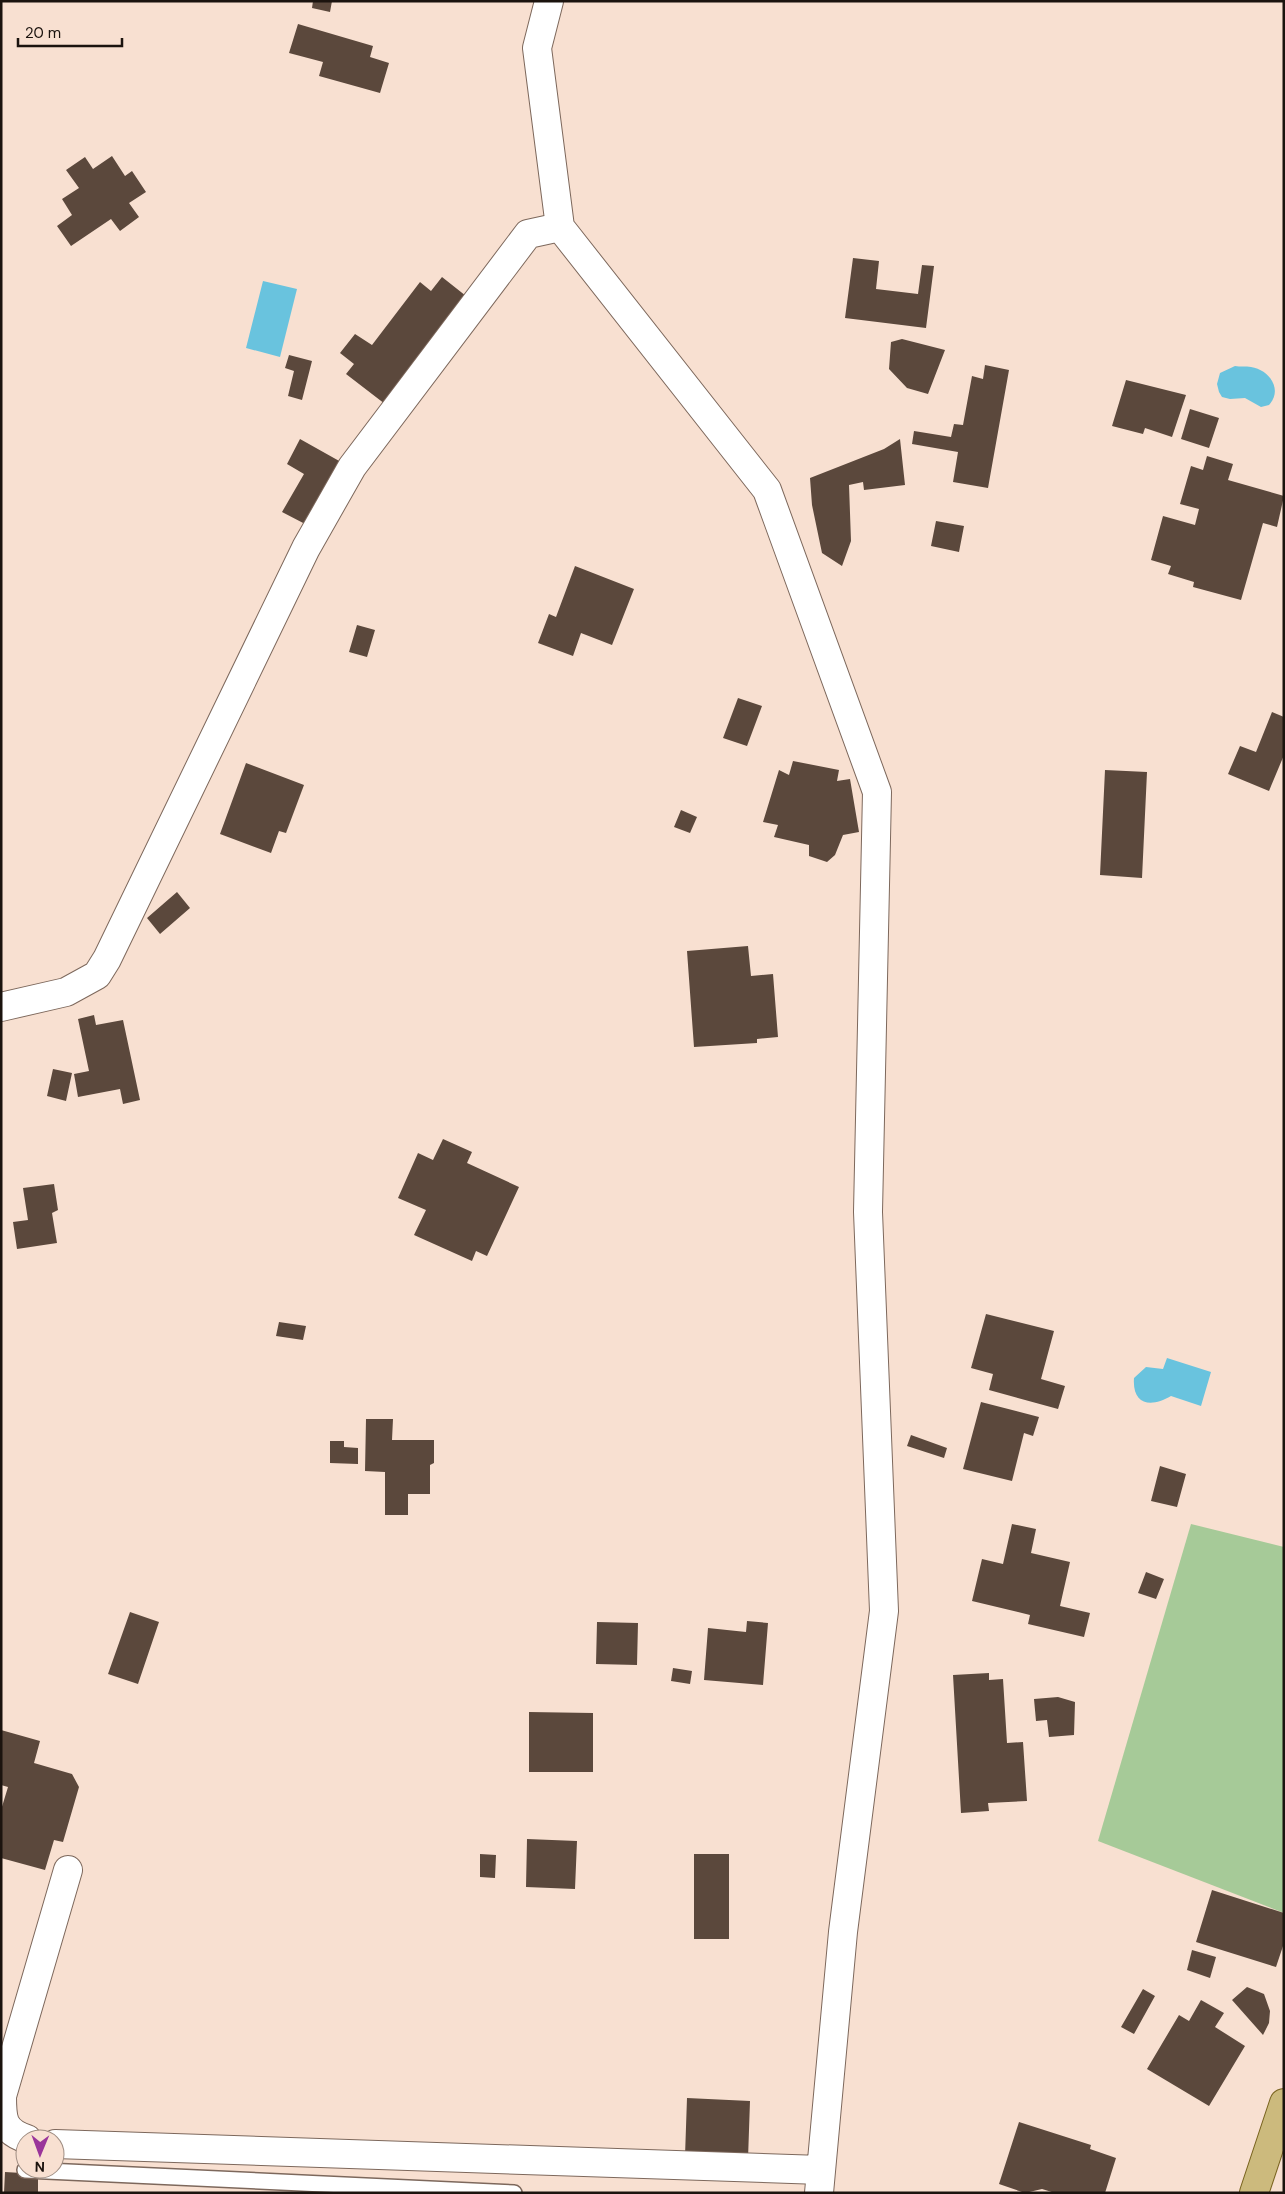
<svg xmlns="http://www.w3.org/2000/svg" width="1285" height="2194" font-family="'DM Sans',sans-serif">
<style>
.green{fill:#a6ca98}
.water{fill:#69c3de}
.building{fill:#5b483c}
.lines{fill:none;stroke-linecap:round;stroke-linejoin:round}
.lane-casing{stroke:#7d685c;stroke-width:18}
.street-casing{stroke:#7d685c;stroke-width:30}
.primary-casing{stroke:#78621e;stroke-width:30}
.lane{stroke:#fff;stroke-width:15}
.street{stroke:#fff;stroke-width:28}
.primary{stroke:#ccba7d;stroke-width:28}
</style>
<rect width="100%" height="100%" fill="#f8e0d1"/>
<!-- green -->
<path class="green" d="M 1191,1524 L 1284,1547 L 1284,1913 L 1098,1841 Z"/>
<!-- water -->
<path class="water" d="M 263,281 L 297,289 L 280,357 L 246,348 Z
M 1235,366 C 1240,367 1246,366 1251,367 C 1270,370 1283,390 1269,405 L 1261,407 L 1245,398 L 1230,399 L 1222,397 L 1219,392 L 1217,384 L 1220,373 Z
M 1167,1358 L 1211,1372 L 1201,1406 L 1171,1396 C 1151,1408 1132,1405 1134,1378 L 1146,1367 L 1163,1369 Z"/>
<!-- building -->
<path class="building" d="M 313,1 L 332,1 L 330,12 L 312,8 Z
M 298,24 L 373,46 L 370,57 L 389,63 L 380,93 L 319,76 L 323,62 L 289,53 Z
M 112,156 L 125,176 L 132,171 L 146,192 L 129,203 L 139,217 L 120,231 L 111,219 L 71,246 L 57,226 L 72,215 L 62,199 L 79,188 L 66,170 L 85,157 L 93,169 Z
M 853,258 L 879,261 L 876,289 L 918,294 L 922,265 L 934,266 L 926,328 L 845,318 Z
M 442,277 L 466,296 L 385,404 L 346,374 L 354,364 L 340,353 L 355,334 L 372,345 L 420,282 L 431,291 Z
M 902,339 L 945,350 L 928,394 L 907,388 L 889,369 L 891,342 Z
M 289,355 L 312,361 L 302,400 L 288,396 L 294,371 L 285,368 Z
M 985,365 L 1009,370 L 988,488 L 953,482 L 958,452 L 912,444 L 914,431 L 951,437 L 954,424 L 963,425 L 972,376 L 983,379 Z
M 1126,380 L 1186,395 L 1172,437 L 1145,428 L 1143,434 L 1112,426 Z
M 1190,409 L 1219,418 L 1209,448 L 1181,439 Z
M 300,439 L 341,462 L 307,525 L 282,512 L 304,474 L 287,464 Z
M 900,439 L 905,485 L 864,490 L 863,482 L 849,485 L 851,541 L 842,566 L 822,553 L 812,505 L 810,478 L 884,449 Z
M 1207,456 L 1233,464 L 1228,480 L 1284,496 L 1277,527 L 1263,523 L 1241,600 L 1193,587 L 1194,582 L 1168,574 L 1171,566 L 1151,560 L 1163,516 L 1195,525 L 1199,509 L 1180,504 L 1191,466 L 1203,470 Z
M 936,521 L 964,526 L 959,552 L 931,546 Z
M 575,566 L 634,589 L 612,645 L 581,633 L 573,656 L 538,643 L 549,614 L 556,617 Z
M 357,625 L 375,630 L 367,657 L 349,652 Z
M 738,698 L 762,706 L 747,746 L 723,738 Z
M 1272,712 L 1284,717 L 1284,755 L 1269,791 L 1228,774 L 1240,746 L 1256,752 Z
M 793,761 L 839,770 L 837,781 L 850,779 L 859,832 L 843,835 L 835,855 L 827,862 L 809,856 L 809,845 L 774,837 L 778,825 L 763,822 L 779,770 L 789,775 Z
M 246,763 L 304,785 L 286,833 L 279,831 L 271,853 L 220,834 Z
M 1105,770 L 1147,772 L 1142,878 L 1100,875 Z
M 681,810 L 697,817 L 690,833 L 674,827 Z
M 177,892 L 190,908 L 160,934 L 147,918 Z
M 748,946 L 751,976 L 773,974 L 778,1037 L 757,1039 L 757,1043 L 694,1047 L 687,951 Z
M 94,1015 L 96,1025 L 123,1020 L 140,1100 L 123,1104 L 120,1089 L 78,1097 L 74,1074 L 89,1071 L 78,1019 Z
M 53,1069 L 72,1073 L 66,1101 L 47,1096 Z
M 443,1139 L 472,1152 L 467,1163 L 519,1187 L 487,1256 L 476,1251 L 472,1261 L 414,1235 L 426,1210 L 398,1198 L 418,1153 L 433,1160 Z
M 54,1184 L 58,1210 L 52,1213 L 57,1243 L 17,1249 L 13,1222 L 28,1220 L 23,1188 Z
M 986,1314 L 1054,1331 L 1041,1379 L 1065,1386 L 1058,1409 L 989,1390 L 993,1374 L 971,1368 Z
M 279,1322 L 306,1326 L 303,1340 L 276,1336 Z
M 981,1402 L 1039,1417 L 1033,1436 L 1024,1433 L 1012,1481 L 963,1469 Z
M 366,1419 L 393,1419 L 392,1440 L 434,1440 L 434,1463 L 430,1465 L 430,1494 L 408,1494 L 408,1515 L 385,1515 L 385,1472 L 365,1471 Z
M 911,1435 L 947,1448 L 944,1458 L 907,1446 Z
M 330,1441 L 344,1441 L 344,1447 L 358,1448 L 358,1464 L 330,1463 Z
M 1160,1466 L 1186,1474 L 1177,1507 L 1151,1501 Z
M 1012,1524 L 1036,1529 L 1031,1553 L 1070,1562 L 1060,1606 L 1090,1613 L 1084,1637 L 1028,1624 L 1030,1615 L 972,1601 L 982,1559 L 1003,1564 Z
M 1146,1572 L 1164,1579 L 1156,1599 L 1138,1593 Z
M 130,1612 L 159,1622 L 138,1684 L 108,1674 Z
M 747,1621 L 768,1623 L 763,1685 L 704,1680 L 708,1628 L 746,1632 Z
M 597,1622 L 638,1623 L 637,1665 L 596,1664 Z
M 673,1668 L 692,1671 L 690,1684 L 671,1681 Z
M 989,1673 L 989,1680 L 1003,1679 L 1007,1743 L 1023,1742 L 1027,1801 L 988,1803 L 989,1811 L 961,1813 L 953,1675 Z
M 1058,1697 L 1075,1702 L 1074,1735 L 1049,1737 L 1047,1720 L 1036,1721 L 1034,1699 Z
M 529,1712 L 593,1713 L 593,1772 L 529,1772 Z
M 1,1730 L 40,1741 L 34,1763 L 72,1774 L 79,1787 L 63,1842 L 54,1840 L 45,1870 L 1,1858 L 1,1810 L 8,1787 L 1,1785 Z
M 527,1839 L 577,1841 L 575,1889 L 526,1887 Z
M 480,1854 L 496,1855 L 495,1878 L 480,1877 Z
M 694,1854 L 729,1854 L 729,1939 L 694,1939 Z
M 1212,1890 L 1284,1913 L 1284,1943 L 1276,1967 L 1196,1942 Z
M 1192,1950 L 1216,1957 L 1210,1978 L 1187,1970 Z
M 1247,1987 L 1264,1994 L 1270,2011 L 1269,2023 L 1263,2035 L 1232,2000 Z
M 1143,1989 L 1155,1996 L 1134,2034 L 1121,2027 Z
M 1201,2000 L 1224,2013 L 1215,2027 L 1245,2046 L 1209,2106 L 1147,2069 L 1179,2015 L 1189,2021 Z
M 687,2098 L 750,2101 L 748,2159 L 685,2156 Z
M 1019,2122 L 1091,2145 L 1090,2149 L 1116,2158 L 1105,2193 L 1055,2193 L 1042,2189 L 1025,2193 L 999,2184 Z
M 5,2172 L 38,2174 L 38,2193 L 4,2193 Z"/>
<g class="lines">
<!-- lane casing -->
<g class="lane-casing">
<path id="lane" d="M 25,2170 L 514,2193"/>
</g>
<!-- street casing -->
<g class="street-casing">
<path id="street" d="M 549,1 L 537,48 L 560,227 L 767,490 L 877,792 L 868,1212 L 884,1611 L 843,1932 L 819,2193
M 1,1007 L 66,992 L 97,975 L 107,959 L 306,548 L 352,467 L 528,234 L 560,227
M 27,2139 C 2,2131 2,2118 2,2096 L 68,1870
M 55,2144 L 821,2170"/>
</g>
<!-- primary casing -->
<g class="primary-casing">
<path id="primary" d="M 1254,2193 L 1284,2103"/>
</g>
<!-- lane -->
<use href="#lane" class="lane"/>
<!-- street -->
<use href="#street" class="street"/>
<!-- primary -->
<use href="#primary" class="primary"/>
</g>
<!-- border -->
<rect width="1285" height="2194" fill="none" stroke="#1b130e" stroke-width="5"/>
<!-- north arrow -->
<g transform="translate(40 2154) rotate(181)"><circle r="24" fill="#f8e0d1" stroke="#a08e83"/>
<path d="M0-4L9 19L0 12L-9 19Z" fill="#9a359a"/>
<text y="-8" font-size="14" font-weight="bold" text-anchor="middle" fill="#1b130e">N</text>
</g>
<!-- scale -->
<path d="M18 38v8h104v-8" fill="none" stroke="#1b130e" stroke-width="2.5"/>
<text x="25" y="38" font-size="15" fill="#1b130e" stroke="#f8e0d1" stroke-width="4" paint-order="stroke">20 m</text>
</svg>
